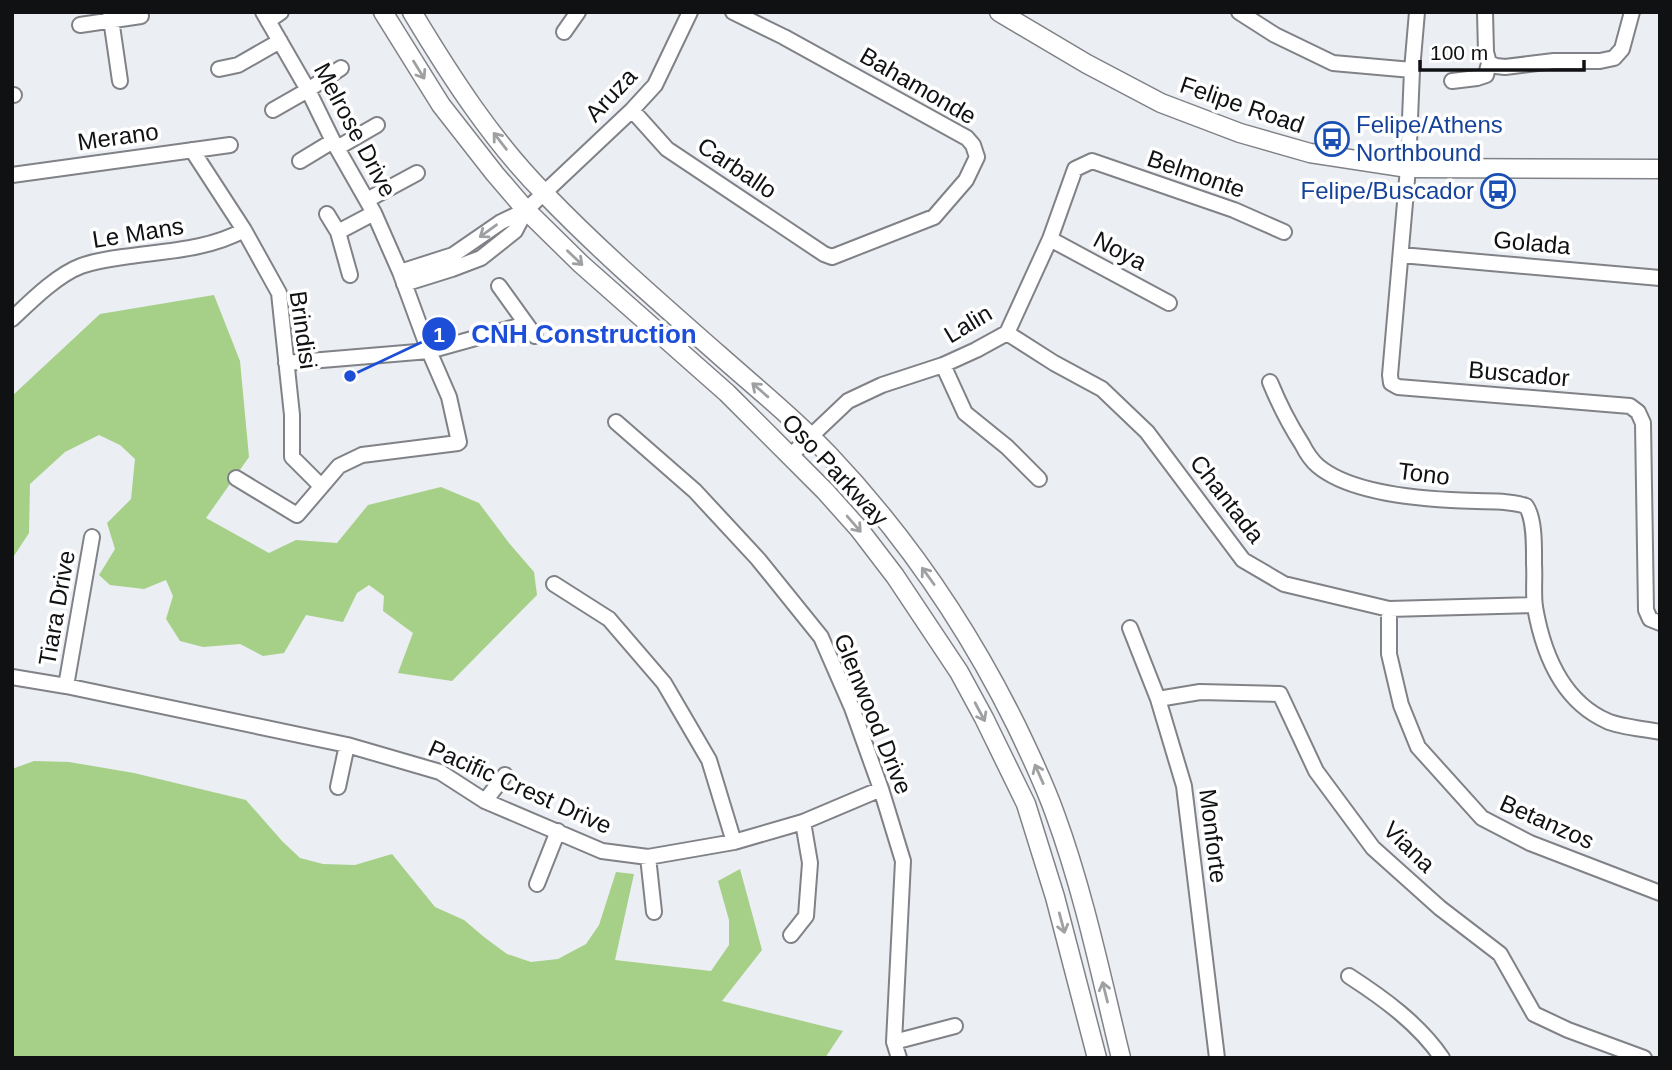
<svg xmlns="http://www.w3.org/2000/svg" width="1672" height="1070" font-family="Helvetica,sans-serif">
<style>
.green{fill:#a6d088}
.lines{fill:none;stroke-linecap:round;stroke-linejoin:round}
.minor-casing{stroke:#808287;stroke-width:18}
.major-casing{stroke:#808287;stroke-width:21}
.minor{stroke:#fff;stroke-width:14}
.major{stroke:#fff;stroke-width:18}
.oneway{stroke:#9fa0a1}
.labels{text-anchor:middle;stroke-width:7;stroke-linejoin:round;paint-order:stroke}
.street-label{font-size:24px;fill:#101113;stroke:#fff}
.transit-label{font-size:24px;fill:#164399;stroke:#fff;text-anchor:start}
.leader{fill:none;stroke:#1d4ed8;stroke-width:2.5}
.callout-dot{fill:#1d4ed8;stroke:#fff;stroke-width:2.5}
.mark-label{font-size:21px;text-anchor:middle;font-weight:bold;fill:#fff}
.callout-label{font-size:26px;text-anchor:middle;font-weight:bold;fill:#1d4ed8;stroke:#fff;stroke-width:7;stroke-linejoin:round;paint-order:stroke}
</style>
<rect width="100%" height="100%" fill="#ebeef3"/>
<!-- green -->
<path class="green" d="M 214,295 L 240,361 L 249,457 L 206,518 L 269,553 L 296,540 L 337,543 L 368,505 L 441,487 L 479,503 L 509,543 L 534,572 L 537,595 L 452,681 L 398,673 L 413,633 L 383,611 L 384,596 L 369,585 L 357,593 L 343,622 L 306,615 L 284,653 L 263,656 L 240,644 L 203,647 L 180,641 L 166,619 L 173,596 L 166,580 L 144,589 L 110,585 L 99,575 L 115,549 L 107,523 L 131,499 L 135,459 L 120,445 L 99,435 L 65,452 L 30,484 L 29,533 L 12,559 L 12,396 L 100,314 Z
M 34,761 L 69,762 L 134,773 L 246,800 L 282,841 L 300,858 L 323,864 L 355,865 L 392,854 L 435,907 L 464,920 L 484,937 L 507,954 L 531,962 L 558,959 L 586,944 L 599,925 L 616,872 L 634,874 L 615,960 L 711,971 L 729,945 L 729,920 L 718,881 L 740,869 L 762,950 L 722,1001 L 843,1031 L 825,1058 L 12,1058 L 12,769 Z"/>
<g class="lines">
<!-- minor casing -->
<g class="minor-casing">
<path id="minor" d="M 110,12 L 120,81
M 1239,12 L 1275,35 L 1333,63 L 1412,70
M 1417,12 L 1412,70 L 1408,168 L 1390,375 L 1391,383 L 1398,387 L 1630,406 L 1638,412 L 1643,423 L 1646,610 L 1650,619 L 1660,623
M 1485,12 L 1486,52 L 1489,63
M 268,21 L 281,12
M 80,25 L 141,16
M 564,32 L 578,12
M 1489,63 L 1496,66 L 1505,67 L 1554,61 L 1600,61 L 1614,58 L 1622,49 L 1632,12
M 219,69 L 238,65 L 280,41
M 1452,81 L 1477,78 L 1486,75 L 1489,63
M 12,95 L 14,95
M 273,110 L 308,90 L 341,68
M 632,110 L 667,149 L 824,254 L 832,257 L 934,217 L 966,180 L 977,157 L 973,145 L 967,138 L 784,37 L 733,12
M 337,148 L 377,125
M 192,150 L 244,230 L 279,293 L 292,415 L 292,457 L 321,486
M 300,161 L 333,141
M 12,175 L 230,145
M 367,200 L 417,173
M 327,214 L 338,232
M 1050,239 L 1169,303
M 1401,255 L 1660,278
M 400,272 L 453,255 L 501,222 L 526,210 L 632,110 L 655,85 L 690,12
M 350,275 L 338,232 L 374,213
M 404,284 L 452,269 L 481,258 L 515,231 L 526,210
M 499,286 L 535,336
M 12,319 C 31,301 57,275 81,266 C 94,261 109,259 123,257 C 164,251 208,250 244,230
M 1007,333 L 1054,363 L 1102,389 L 1147,432 L 1243,560 L 1284,584 L 1389,609 L 1535,605
M 286,363 L 429,351 L 526,324
M 943,365 L 965,413 L 1007,447 L 1039,479
M 1270,382 C 1279,404 1289,424 1302,444 C 1306,452 1311,460 1318,466 C 1349,492 1412,498 1451,500 C 1476,502 1503,499 1526,506 C 1535,519 1534,548 1534,564 C 1535,578 1533,594 1535,607 C 1543,653 1562,701 1607,721 C 1620,727 1645,729 1660,732
M 616,422 L 695,491 L 758,559 L 821,637 L 852,708 L 881,789 L 903,861 L 894,1042 L 899,1058
M 790,456 L 848,401 L 882,385 L 943,365 L 976,350 L 1007,333 L 1050,239 L 1075,169 L 1092,161 L 1234,210 L 1284,232
M 236,478 L 297,515 L 339,466 L 362,455 L 458,443 L 459,442 L 449,397 L 429,351 L 400,272 L 374,213 L 333,141 L 308,90 L 263,12
M 554,584 L 609,619 L 664,683 L 709,760 L 734,842
M 1389,609 L 1389,654 L 1401,705 L 1418,747 L 1482,818 L 1530,843 L 1660,893
M 1130,628 L 1158,699 L 1184,786 L 1217,1058
M 12,677 L 66,686 L 347,745 L 440,772 L 485,801 L 602,851 L 648,857 L 734,842 L 803,822 L 881,789
M 66,686 L 92,537
M 1158,699 L 1200,692 L 1280,694 L 1316,771 L 1373,848 L 1440,908 L 1500,954 L 1534,1014 L 1568,1030 L 1644,1058
M 338,787 L 347,745
M 485,801 L 505,775
M 648,857 L 654,912
M 537,884 L 558,831
M 791,935 L 806,916 L 810,863 L 803,822
M 1349,976 C 1383,998 1419,1024 1442,1058
M 894,1042 L 955,1026"/>
</g>
<!-- major casing -->
<g class="major-casing">
<path id="major" d="M 383,12 L 441,105 L 495,174 L 526,210 L 581,264 L 727,393 L 825,491 L 859,529 L 895,576 L 959,672 L 984,718 L 1026,804 L 1055,897 L 1097,1058
M 412,12 C 451,77 493,142 546,195 C 600,251 659,302 718,354 C 755,387 794,418 828,454 C 904,534 967,626 1016,725 C 1030,754 1044,783 1055,814 C 1084,893 1101,976 1121,1058
M 999,12 L 1087,64 L 1161,103 L 1240,133 L 1310,153 L 1408,168 L 1660,169"/>
</g>
<!-- minor -->
<use href="#minor" class="minor"/>
<!-- major -->
<use href="#major" class="major"/>
</g>
<!-- one-way arrows -->
<defs><path id="oneway-shaft" d="M-6 0H5M1.5-3L5.5 0L1.5 3" fill="none" stroke-width="1.6" stroke-linecap="round" stroke-linejoin="round" transform="scale(1.75)"/></defs>
<g class="oneway">
<use href="#oneway-shaft" transform="translate(419 70) rotate(58)"/>
<use href="#oneway-shaft" transform="translate(500 141) rotate(-128)"/>
<use href="#oneway-shaft" transform="translate(488 231) rotate(144)"/>
<use href="#oneway-shaft" transform="translate(575 258) rotate(44)"/>
<use href="#oneway-shaft" transform="translate(760 390) rotate(-139)"/>
<use href="#oneway-shaft" transform="translate(854 524) rotate(49)"/>
<use href="#oneway-shaft" transform="translate(928 576) rotate(-126)"/>
<use href="#oneway-shaft" transform="translate(980 712) rotate(62)"/>
<use href="#oneway-shaft" transform="translate(1039 774) rotate(-114)"/>
<use href="#oneway-shaft" transform="translate(1062 923) rotate(75)"/>
<use href="#oneway-shaft" transform="translate(1105 992) rotate(-104)"/>
</g>
<!-- icons -->
<defs>
<g id="bus-ring" transform="scale(1.75)"><circle r="9.5" fill="#fff" stroke="#1a4fb4" stroke-width="1.5"/><path d="M-5-6H5V4H4V6H2V4H-2V6H-4V4H-5ZM-3.5-4V0h7V-4ZM-3.5 1.2v1.5H-2V1.2ZM2 1.2v1.5H3.5V1.2Z" fill="#1a4fb4"/></g>
</defs>
<g fill-rule="evenodd">
<use href="#bus-ring" x="1332" y="139"/>
<use href="#bus-ring" x="1498" y="191"/>
</g>
<g class="labels">
<!-- street labels -->
<g class="street-label">
<text transform="translate(918 86) rotate(30)" y="8">Bahamonde</text>
<text transform="translate(611 95) rotate(-47)" y="8">Aruza</text>
<text transform="translate(1242 105) rotate(19)" y="8">Felipe Road</text>
<text transform="translate(355 130) rotate(62)" y="8">Melrose Drive</text>
<text transform="translate(118 137) rotate(-8)" y="8">Merano</text>
<text transform="translate(737 168) rotate(34)" y="8">Carballo</text>
<text transform="translate(1196 174) rotate(19)" y="8">Belmonte</text>
<text transform="translate(138 233) rotate(-9)" y="8">Le Mans</text>
<text transform="translate(1532 243) rotate(5)" y="8">Golada</text>
<text transform="translate(1120 251) rotate(28)" y="8">Noya</text>
<text transform="translate(968 324) rotate(-31)" y="8">Lalin</text>
<text transform="translate(303 330) rotate(82)" y="8">Brindisi</text>
<text transform="translate(1519 374) rotate(5)" y="8">Buscador</text>
<text transform="translate(835 470) rotate(47)" y="8">Oso Parkway</text>
<text transform="translate(1424 474) rotate(7)" y="8">Tono</text>
<text transform="translate(1227 499) rotate(52)" y="8">Chantada</text>
<text transform="translate(57 608) rotate(-80)" y="8">Tiara Drive</text>
<text transform="translate(873 714) rotate(68)" y="8">Glenwood Drive</text>
<text transform="translate(520 787) rotate(24)" y="8">Pacific Crest Drive</text>
<text transform="translate(1547 822) rotate(24)" y="8">Betanzos</text>
<text transform="translate(1213 836) rotate(83)" y="8">Monforte</text>
<text transform="translate(1409 847) rotate(44)" y="8">Viana</text>
</g>
<!-- transit labels -->
<g class="transit-label">
<text x="1356" y="133">Felipe/Athens<tspan x="1356" dy="28">Northbound</tspan></text>
<text x="1474" y="199" text-anchor="end">Felipe/Buscador</text>
</g>
</g>
<!-- callouts -->
<path class="leader" d="M350 376L439 334"/>
<g class="callout-dot">
<circle cx="350" cy="376" r="7"/>
<circle cx="439" cy="334" r="18"/>
</g>
<g class="mark-label">
<text x="439" y="342">1</text>
</g>
<g class="callout-label">
<text x="584" y="343">CNH Construction</text>
</g>
<!-- border -->
<rect width="1672" height="1070" fill="none" stroke="#101113" stroke-width="28"/>
<!-- scale -->
<path d="M1420 60v10h164v-10" fill="none" stroke="#101113" stroke-width="3.5"/>
<text x="1430" y="60" font-size="21" fill="#101113" stroke="#ffffff" stroke-width="5" paint-order="stroke">100 m</text>
</svg>
